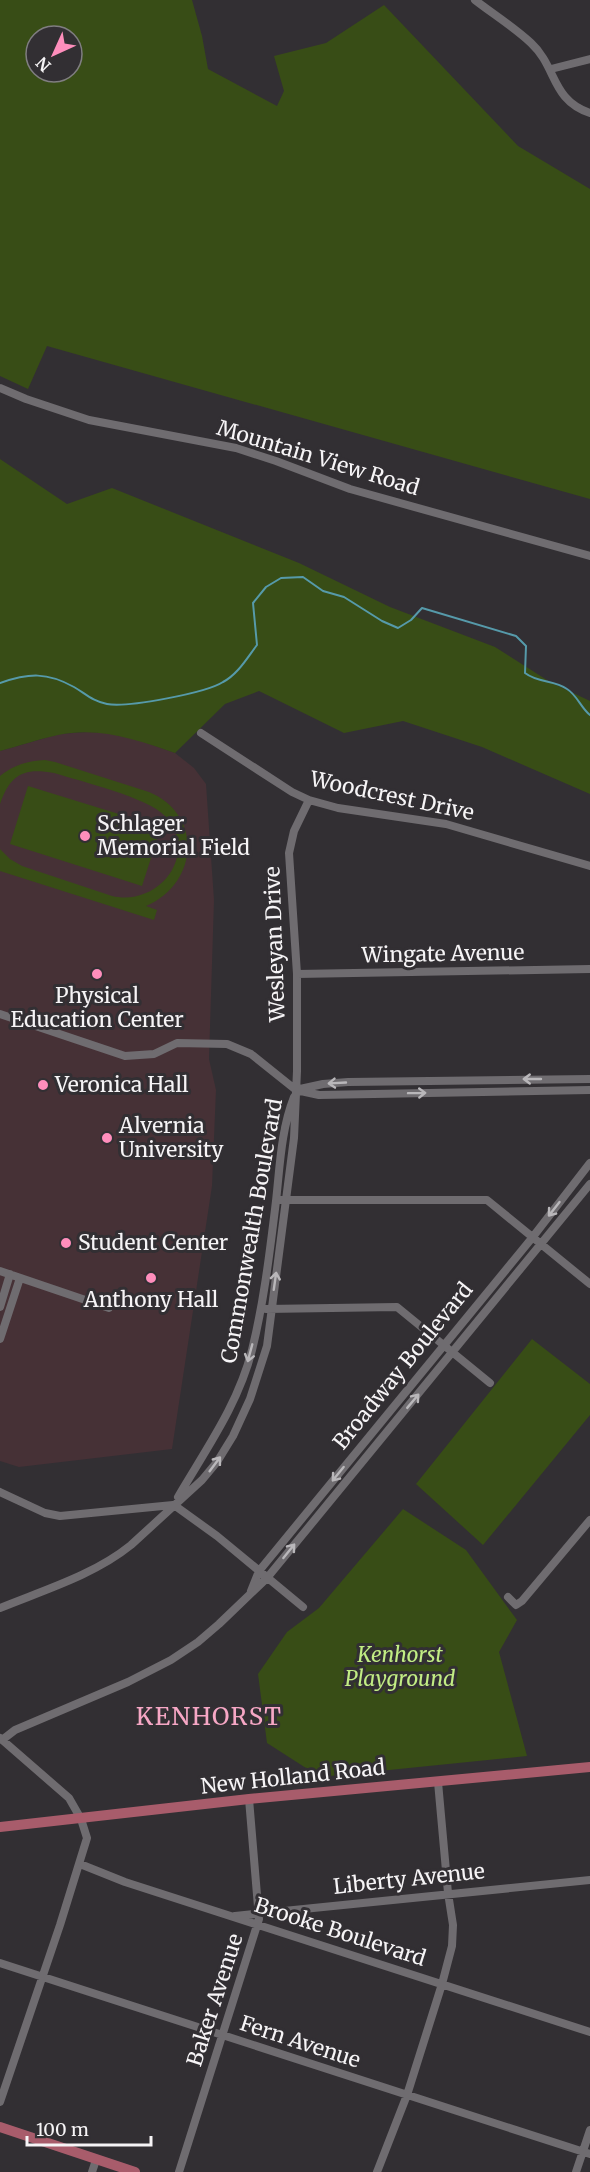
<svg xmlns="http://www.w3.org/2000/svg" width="590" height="2172" font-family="Merriweather,serif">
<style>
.education{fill:#463136}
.green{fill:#384d16;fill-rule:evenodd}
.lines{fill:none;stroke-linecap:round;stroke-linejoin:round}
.stream{stroke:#569aaa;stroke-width:2}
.minor{stroke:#6f6c70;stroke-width:8}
.major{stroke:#a85c6b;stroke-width:10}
.oneway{stroke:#b9b7ba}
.poi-dot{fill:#fe8ebc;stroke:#322f33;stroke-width:2}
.labels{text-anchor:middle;stroke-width:6;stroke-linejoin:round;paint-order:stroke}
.street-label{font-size:21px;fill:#f6f4f6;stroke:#322f33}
.poi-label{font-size:21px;fill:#f6f4f6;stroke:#322f33;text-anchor:start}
.park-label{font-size:21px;font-style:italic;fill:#c2ed84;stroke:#322f33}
.quarter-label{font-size:24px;letter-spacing:1.5px;fill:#f6a7c5;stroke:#322f33}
</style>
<rect width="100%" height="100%" fill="#322f33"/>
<!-- education -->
<path class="education" d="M 87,732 L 108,733 L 136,739 L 175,753 L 194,768 L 206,784 L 214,900 L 209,1059 L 216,1090 L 212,1186 L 172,1449 L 19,1467 L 0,1461 L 0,751 L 59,734 Z"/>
<!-- green -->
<path class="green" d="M 0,0 L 192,0 L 202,36 L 208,69 L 277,106 L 284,91 L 274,56 L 326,43 L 384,5 L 518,146 L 590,189 L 590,499 L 47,346 L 28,389 L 0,376 ZM 36,36 L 72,36 L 72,72 L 36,72 Z
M 0,459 L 67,504 L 112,488 L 299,563 L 390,607 L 495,647 L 550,682 L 590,701 L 590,794 L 482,747 L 403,721 L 344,733 L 259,691 L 225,704 L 175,753 C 138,740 99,726 58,735 C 39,739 19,746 0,751 Z
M 45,760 L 55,762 L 149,792 C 204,815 198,884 146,906 L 157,910 L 154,920 L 0,871 L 0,849 L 10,859 L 22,866 L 112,896 C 159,907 200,854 165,816 C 149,798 80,781 54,773 C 23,767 10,775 0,804 L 0,776 C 14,765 27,761 45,760 Z
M 28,786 L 161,827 L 142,886 L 10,844 Z
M 532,1339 L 590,1384 L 590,1415 L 483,1545 L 416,1484 Z
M 403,1509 L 466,1550 L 517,1620 L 499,1652 L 527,1756 L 320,1777 L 267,1743 L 258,1674 L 287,1632 L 319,1608 Z"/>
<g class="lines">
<!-- stream -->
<path class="stream" d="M 0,683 C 29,673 47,672 74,687 C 86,694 92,701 107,704 C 126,708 206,693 223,682 C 238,674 247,658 257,645 L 253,603 L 266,587 L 281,578 L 303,577 L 323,591 L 344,597 L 382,621 L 398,628 L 411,620 L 422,608 L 516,636 L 526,646 L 525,673 C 538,683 554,680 567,689 C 577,695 581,708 590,715"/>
<!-- minor -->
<path class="minor" d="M 475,0 C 493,14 514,27 531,43 C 557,67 551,100 590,113
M 551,69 L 590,59
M 0,388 L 26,399 L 89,420 L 236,448 L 276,461 L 350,489 L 590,556
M 201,733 L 292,792 L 309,800 L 338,808 L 446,824 L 590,866
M 297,974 L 590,969
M 0,1014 L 125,1056 L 154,1054 L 177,1043 L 227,1044 L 251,1054 L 296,1090 L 319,1095 L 590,1090
M 300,1089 L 323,1084 L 348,1082 L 590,1079
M 281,1200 L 487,1200 L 590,1284
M 0,1271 L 109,1308
M 0,1307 L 10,1274
M 266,1309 L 397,1307 L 490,1383
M 0,1339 L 20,1278
M 0,1492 L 45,1513 L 60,1516 L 173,1505
M 178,1497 C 206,1449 238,1405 252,1350 C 264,1302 270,1250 276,1201 C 280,1165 281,1130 294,1097
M 174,1505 L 217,1536 L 303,1607
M 251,1591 L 259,1571 L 532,1238 L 590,1163
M 508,1597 L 516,1605 L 522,1601 L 590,1520
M 0,1608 C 44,1590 94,1575 131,1545 L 202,1480 L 217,1462 L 233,1436 L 250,1399 L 267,1346 L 294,1138 L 297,1071 L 297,974 L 289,853 L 294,831 L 309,800
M 0,1738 L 69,1798 L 81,1819 L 87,1838 L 60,1925 L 0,2102
M 2,1740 L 15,1730 L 128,1682 L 171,1660 L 198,1642 L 219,1624 L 267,1578 L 590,1184
M 80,1864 L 125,1882 L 590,2032
M 235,1916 L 590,1880
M 0,1963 L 590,2154
M 92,2172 L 96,2160
M 179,2172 L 259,1919 L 249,1799
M 377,2172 L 407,2095 L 442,1984 L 452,1946 L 453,1925 L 448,1893 L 438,1782
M 576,2172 L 590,2130"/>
<!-- major -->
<path class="major" d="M 0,1827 L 249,1799 L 590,1767
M 0,2127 L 135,2172"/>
</g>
<!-- one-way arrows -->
<defs><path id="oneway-shaft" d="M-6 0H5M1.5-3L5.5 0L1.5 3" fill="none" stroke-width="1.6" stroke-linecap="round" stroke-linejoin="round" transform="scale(1.5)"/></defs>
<g class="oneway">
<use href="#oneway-shaft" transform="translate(532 1079) rotate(180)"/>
<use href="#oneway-shaft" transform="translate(337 1083) rotate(177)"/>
<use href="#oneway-shaft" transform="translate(417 1093) rotate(-1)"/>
<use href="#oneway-shaft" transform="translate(554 1209) rotate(128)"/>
<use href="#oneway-shaft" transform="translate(275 1281) rotate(-82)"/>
<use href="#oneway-shaft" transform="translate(250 1353) rotate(105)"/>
<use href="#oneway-shaft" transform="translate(413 1401) rotate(-50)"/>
<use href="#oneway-shaft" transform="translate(215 1464) rotate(-53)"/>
<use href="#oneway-shaft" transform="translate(338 1474) rotate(129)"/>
<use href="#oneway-shaft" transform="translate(289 1551) rotate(-51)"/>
</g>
<!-- markers -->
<g class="poi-dot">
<circle cx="85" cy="836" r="6"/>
<circle cx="97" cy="974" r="6"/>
<circle cx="43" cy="1085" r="6"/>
<circle cx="107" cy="1138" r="6"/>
<circle cx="66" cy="1243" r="6"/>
<circle cx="151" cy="1278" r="6"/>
</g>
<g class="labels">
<!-- street labels -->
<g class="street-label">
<text transform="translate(318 458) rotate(17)" y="7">Mountain View Road</text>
<text transform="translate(392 796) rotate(12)" y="7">Woodcrest Drive</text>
<text transform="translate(275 944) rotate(-92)" y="7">Wesleyan Drive</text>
<text transform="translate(443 954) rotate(-1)" y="7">Wingate Avenue</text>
<text transform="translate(252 1231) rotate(-80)" y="7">Commonwealth Boulevard</text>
<text transform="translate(403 1366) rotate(-51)" y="7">Broadway Boulevard</text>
<text transform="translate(293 1777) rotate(-6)" y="7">New Holland Road</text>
<text transform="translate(409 1879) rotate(-6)" y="7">Liberty Avenue</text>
<text transform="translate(340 1932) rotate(18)" y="7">Brooke Boulevard</text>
<text transform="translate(215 2000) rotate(-72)" y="7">Baker Avenue</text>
<text transform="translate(300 2042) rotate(18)" y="7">Fern Avenue</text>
</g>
<!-- poi labels -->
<g class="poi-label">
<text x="97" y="831">Schlager<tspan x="97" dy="24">Memorial Field</tspan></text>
<text x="97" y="1003" text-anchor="middle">Physical<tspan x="97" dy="24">Education Center</tspan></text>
<text x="55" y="1092">Veronica Hall</text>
<text x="119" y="1133">Alvernia<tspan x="119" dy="24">University</tspan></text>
<text x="78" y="1250">Student Center</text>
<text x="151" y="1307" text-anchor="middle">Anthony Hall</text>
</g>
<!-- park labels -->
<g class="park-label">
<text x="400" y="1662">Kenhorst<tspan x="400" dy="24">Playground</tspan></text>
</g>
<!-- quarter labels -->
<g class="quarter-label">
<text x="209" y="1725">KENHORST</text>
</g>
</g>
<!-- north arrow -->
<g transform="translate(54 54) rotate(225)"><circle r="28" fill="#322f33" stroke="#807e81" stroke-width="1.5"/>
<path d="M0-4.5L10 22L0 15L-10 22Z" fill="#fe8ebc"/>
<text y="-9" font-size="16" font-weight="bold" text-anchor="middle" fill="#f6f4f6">N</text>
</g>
<!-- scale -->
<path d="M27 2136v9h124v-9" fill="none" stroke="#f6f4f6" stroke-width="3"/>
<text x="36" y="2136" font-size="18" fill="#f6f4f6" stroke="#322f33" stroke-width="4.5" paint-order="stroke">100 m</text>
</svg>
